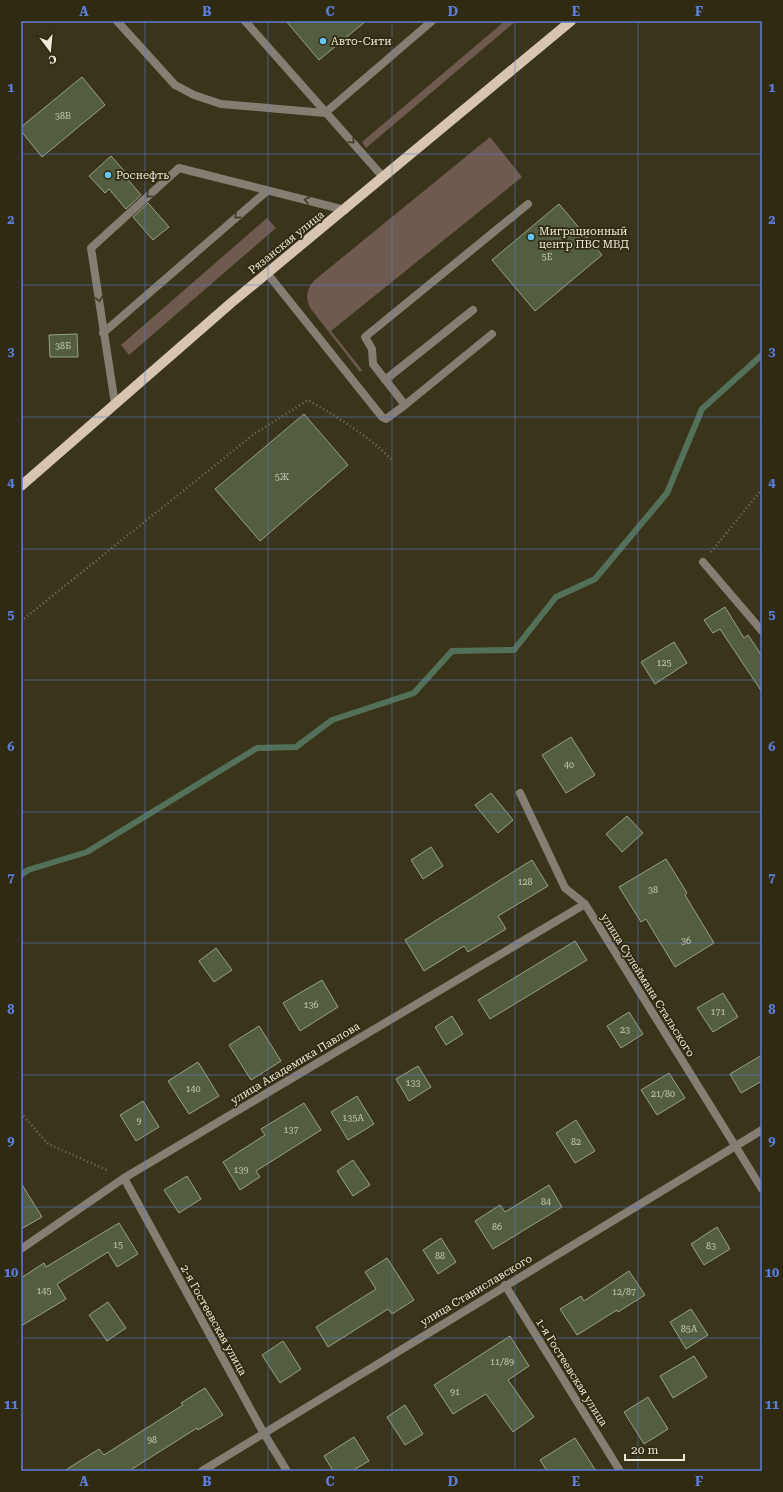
<svg xmlns="http://www.w3.org/2000/svg" width="783" height="1492" font-family="'Roboto Serif',serif">
<style>
.green{fill:#6f5a50}
.lines{fill:none;stroke-linecap:round;stroke-linejoin:round}
.stream{stroke:#53715a;stroke-width:6}
.building{fill:#535e3f;stroke:#98a286}
.path{stroke:#79755e;stroke-width:2.5;stroke-dasharray:1 3;stroke-linecap:butt}
.service{stroke:#867d73;stroke-width:8}
.minor{stroke:#867d73;stroke-width:8}
.tertiary{stroke:#867d73;stroke-width:8}
.primary{stroke:#d8c5b0;stroke-width:10}
.oneway{stroke:#413b24}
.grid{fill:none;stroke:#5b7dd9;stroke-width:1;stroke-opacity:0.55}
.poi-dot{fill:#67c4ef;stroke:#302a10;stroke-width:1.5}
.labels{text-anchor:middle;stroke-width:3.5;stroke-linejoin:round;paint-order:stroke}
.number-label{font-size:9px;fill:#c6c7b3}
.poi-label{font-size:11px;fill:#edeada;stroke:#302a10;text-anchor:start}
.street-label{font-size:11px;fill:#edeada;stroke:#302a10}
.neatline{fill:none;stroke:#5b7dd9;stroke-width:1.5}
.grid-label{font-size:13px;text-anchor:middle;font-weight:bold;fill:#5b7dd9}
</style>
<rect width="100%" height="100%" fill="#3a351a"/>
<!-- green -->
<path class="green" d="M 505,21 L 516,21 L 366,148 L 362,142 Z
M 490,137 L 522,177 L 331,331 L 362,370 L 360,372 L 311,309 C 304,297 307,288 316,279 Z
M 267,218 L 276,228 L 129,355 L 121,345 Z"/>
<g class="lines">
<!-- stream -->
<path class="stream" d="M 21,875 L 28,870 L 87,852 L 257,748 L 296,747 L 332,720 L 414,693 L 452,651 L 514,650 L 556,597 L 595,579 L 667,493 L 702,409 L 762,355"/>
</g>
<!-- building -->
<path class="building" d="M 286,21 L 366,21 L 319,60 Z
M 82,77 L 105,105 L 42,157 L 21,131 L 21,127 Z
M 111,156 L 126,173 L 124,175 L 141,195 L 126,209 L 109,189 L 105,193 L 89,176 Z
M 148,203 L 169,227 L 153,240 L 133,217 Z
M 559,204 L 602,255 L 535,311 L 492,260 Z
M 77,334 L 78,357 L 50,357 L 49,335 Z
M 304,414 L 348,465 L 260,541 L 215,489 Z
M 725,607 L 744,638 L 748,635 L 762,656 L 762,692 L 720,629 L 713,633 L 704,620 Z
M 674,642 L 687,663 L 655,684 L 641,662 Z
M 571,737 L 595,775 L 566,793 L 542,755 Z
M 491,793 L 513,820 L 498,833 L 475,805 Z
M 627,816 L 643,833 L 622,852 L 606,834 Z
M 431,847 L 443,866 L 423,879 L 411,860 Z
M 666,859 L 687,893 L 685,895 L 714,943 L 675,967 L 646,919 L 641,922 L 619,887 Z
M 532,860 L 548,886 L 498,916 L 506,929 L 468,952 L 464,946 L 424,971 L 405,940 Z
M 575,941 L 587,960 L 490,1019 L 478,1000 Z
M 216,948 L 232,970 L 214,982 L 199,961 Z
M 322,980 L 338,1007 L 300,1031 L 283,1003 Z
M 723,993 L 738,1017 L 713,1032 L 697,1008 Z
M 629,1012 L 643,1034 L 621,1048 L 607,1026 Z
M 452,1016 L 463,1034 L 446,1045 L 435,1027 Z
M 259,1026 L 281,1061 L 251,1080 L 229,1045 Z
M 762,1055 L 762,1081 L 741,1093 L 730,1074 Z
M 198,1062 L 219,1096 L 189,1114 L 168,1081 Z
M 418,1066 L 431,1087 L 409,1101 L 396,1079 Z
M 669,1073 L 685,1098 L 657,1115 L 641,1090 Z
M 357,1096 L 374,1124 L 348,1140 L 331,1112 Z
M 143,1101 L 159,1127 L 136,1141 L 120,1115 Z
M 304,1103 L 321,1130 L 256,1171 L 260,1177 L 240,1190 L 223,1162 L 265,1135 L 261,1129 Z
M 576,1120 L 595,1151 L 575,1163 L 556,1133 Z
M 353,1160 L 370,1185 L 353,1196 L 337,1171 Z
M 187,1176 L 201,1199 L 179,1213 L 164,1190 Z
M 21,1183 L 42,1217 L 21,1229 Z
M 549,1185 L 562,1207 L 493,1249 L 475,1221 L 500,1205 L 505,1212 Z
M 119,1223 L 138,1254 L 117,1267 L 108,1252 L 57,1284 L 66,1299 L 21,1326 L 21,1278 L 44,1263 L 46,1267 Z
M 717,1227 L 730,1249 L 704,1265 L 691,1244 Z
M 441,1238 L 456,1262 L 438,1274 L 423,1250 Z
M 387,1258 L 414,1300 L 392,1314 L 388,1309 L 328,1347 L 316,1327 L 376,1289 L 365,1272 Z
M 629,1271 L 645,1295 L 618,1312 L 617,1310 L 577,1335 L 560,1309 L 581,1296 L 584,1301 Z
M 108,1302 L 126,1328 L 107,1341 L 89,1315 Z
M 691,1309 L 708,1335 L 686,1349 L 670,1322 Z
M 510,1336 L 529,1366 L 508,1380 L 534,1417 L 513,1432 L 486,1394 L 453,1414 L 434,1385 Z
M 283,1341 L 301,1369 L 280,1383 L 262,1355 Z
M 694,1356 L 707,1377 L 673,1398 L 660,1376 Z
M 205,1388 L 223,1415 L 198,1430 L 197,1428 L 129,1471 L 64,1471 L 99,1449 L 104,1455 L 183,1405 L 181,1403 Z
M 648,1397 L 668,1429 L 644,1444 L 624,1412 Z
M 405,1405 L 423,1434 L 405,1445 L 387,1417 Z
M 354,1437 L 369,1461 L 352,1471 L 333,1471 L 324,1456 Z
M 575,1438 L 596,1471 L 547,1471 L 540,1460 Z"/>
<g class="lines">
<!-- path -->
<path class="path" d="M 711,552 L 762,489
M 21,621 L 254,434 L 308,400 C 340,419 366,434 392,460
M 21,1113 L 48,1144 L 109,1171"/>
<!-- service -->
<path class="service" d="M 117,21 L 175,85 L 194,95 L 221,104 L 325,113 L 432,21
M 245,21 L 383,177
M 267,273 L 382,417 L 386,419 L 405,405 L 373,364 L 372,349 L 365,337 L 528,204
M 103,333 L 267,191
M 385,380 L 473,310
M 115,404 L 91,248 L 179,168 L 345,210
M 405,405 L 492,334"/>
<!-- minor -->
<path class="minor" d="M 703,562 L 762,631
M 520,793 L 565,888 L 585,904 L 762,1189
M 124,1178 L 263,1432 L 287,1471
M 21,1249 L 124,1178 L 585,904
M 505,1285 L 620,1471"/>
<!-- tertiary -->
<path class="tertiary" d="M 202,1471 L 762,1130"/>
<!-- primary -->
<path class="primary" d="M 21,486 L 231,303 L 571,21"/>
</g>
<!-- one-way arrows -->
<defs><path id="oneway-chevron" d="M-2-3.5L2.5 0L-2 3.5" fill="none" stroke-width="1.6" stroke-linecap="round" stroke-linejoin="round"/></defs>
<g class="oneway">
<use href="#oneway-chevron" transform="translate(352 141) rotate(47)"/>
<use href="#oneway-chevron" transform="translate(149 195) rotate(138)"/>
<use href="#oneway-chevron" transform="translate(307 200) rotate(-166)"/>
<use href="#oneway-chevron" transform="translate(237 216) rotate(139)"/>
<use href="#oneway-chevron" transform="translate(99 299) rotate(82)"/>
</g>
<!-- grid -->
<path class="grid" d="M 145,21 L 145,1471M 268,21 L 268,1471M 392,21 L 392,1471M 515,21 L 515,1471M 638,21 L 638,1471M 21,154 L 762,154M 21,285 L 762,285M 21,417 L 762,417M 21,549 L 762,549M 21,680 L 762,680M 21,812 L 762,812M 21,943 L 762,943M 21,1075 L 762,1075M 21,1207 L 762,1207M 21,1338 L 762,1338"/>
<!-- markers -->
<g class="poi-dot">
<circle cx="323" cy="41" r="4"/>
<circle cx="108" cy="175" r="4"/>
<circle cx="531" cy="237" r="4"/>
</g>
<g class="labels">
<!-- number labels -->
<g class="number-label">
<text x="63" y="119">38В</text>
<text x="547" y="260">5Е</text>
<text x="63" y="349">38Б</text>
<text x="282" y="480">5Ж</text>
<text x="664" y="666">125</text>
<text x="569" y="768">40</text>
<text x="525" y="885">128</text>
<text x="653" y="893">38</text>
<text x="686" y="944">36</text>
<text x="311" y="1008">136</text>
<text x="718" y="1015">171</text>
<text x="625" y="1033">23</text>
<text x="413" y="1086">133</text>
<text x="193" y="1092">140</text>
<text x="663" y="1097">21/80</text>
<text x="353" y="1121">135А</text>
<text x="139" y="1124">9</text>
<text x="291" y="1133">137</text>
<text x="576" y="1145">82</text>
<text x="241" y="1173">139</text>
<text x="546" y="1205">84</text>
<text x="497" y="1230">86</text>
<text x="118" y="1248">15</text>
<text x="711" y="1249">83</text>
<text x="440" y="1259">88</text>
<text x="44" y="1294">145</text>
<text x="624" y="1295">12/87</text>
<text x="689" y="1332">85А</text>
<text x="502" y="1365">11/89</text>
<text x="455" y="1395">91</text>
<text x="152" y="1443">98</text>
</g>
<!-- poi labels -->
<g class="poi-label">
<text x="331" y="45">Авто-Сити</text>
<text x="116" y="179">Роснефть</text>
<text x="539" y="235">Миграционный<tspan x="539" dy="13">центр ПВС МВД</tspan></text>
</g>
<!-- street labels -->
<g class="street-label">
<text transform="translate(286 242) rotate(-39)" y="4">Рязанская улица</text>
<text transform="translate(648 985) rotate(58)" y="4">улица Сулеймана Стальского</text>
<text transform="translate(295 1063) rotate(-31)" y="4">улица Академика Павлова</text>
<text transform="translate(476 1290) rotate(-31)" y="4">улица Станиславского</text>
<text transform="translate(214 1320) rotate(61)" y="4">2-я Гостеевская улица</text>
<text transform="translate(572 1372) rotate(58)" y="4">1-я Гостеевская улица</text>
</g>
</g>
<!-- border -->
<rect width="783" height="1492" fill="none" stroke="#302a10" stroke-width="44"/>
<!-- north arrow -->
<g transform="translate(50 50) rotate(164)" stroke="#302a10" stroke-width="3" paint-order="stroke">
<path d="M0-3L7 15L0 10L-7 15Z" fill="#edeada"/>
<text y="-6" font-size="11" font-weight="bold" text-anchor="middle" fill="#edeada">С</text>
</g>
<!-- scale -->
<path d="M625 1454v6h59v-6" fill="none" stroke="#edeada" stroke-width="2"/>
<text x="631" y="1454" font-size="12" fill="#edeada" stroke="#302a10" stroke-width="3" paint-order="stroke">20 m</text>
<rect x="22" y="22" width="739" height="1448" class="neatline"/>
<g class="grid-label">
<text x="84" y="16">A</text>
<text x="207" y="16">B</text>
<text x="330" y="16">C</text>
<text x="453" y="16">D</text>
<text x="576" y="16">E</text>
<text x="699" y="16">F</text>
<text x="11" y="92">1</text>
<text x="772" y="92">1</text>
<text x="11" y="224">2</text>
<text x="772" y="224">2</text>
<text x="11" y="356">3</text>
<text x="772" y="356">3</text>
<text x="11" y="487">4</text>
<text x="772" y="487">4</text>
<text x="11" y="619">5</text>
<text x="772" y="619">5</text>
<text x="11" y="751">6</text>
<text x="772" y="751">6</text>
<text x="11" y="882">7</text>
<text x="772" y="882">7</text>
<text x="11" y="1014">8</text>
<text x="772" y="1014">8</text>
<text x="11" y="1145">9</text>
<text x="772" y="1145">9</text>
<text x="11" y="1277">10</text>
<text x="772" y="1277">10</text>
<text x="11" y="1409">11</text>
<text x="772" y="1409">11</text>
<text x="84" y="1486">A</text>
<text x="207" y="1486">B</text>
<text x="330" y="1486">C</text>
<text x="453" y="1486">D</text>
<text x="576" y="1486">E</text>
<text x="699" y="1486">F</text>
</g>
</svg>
